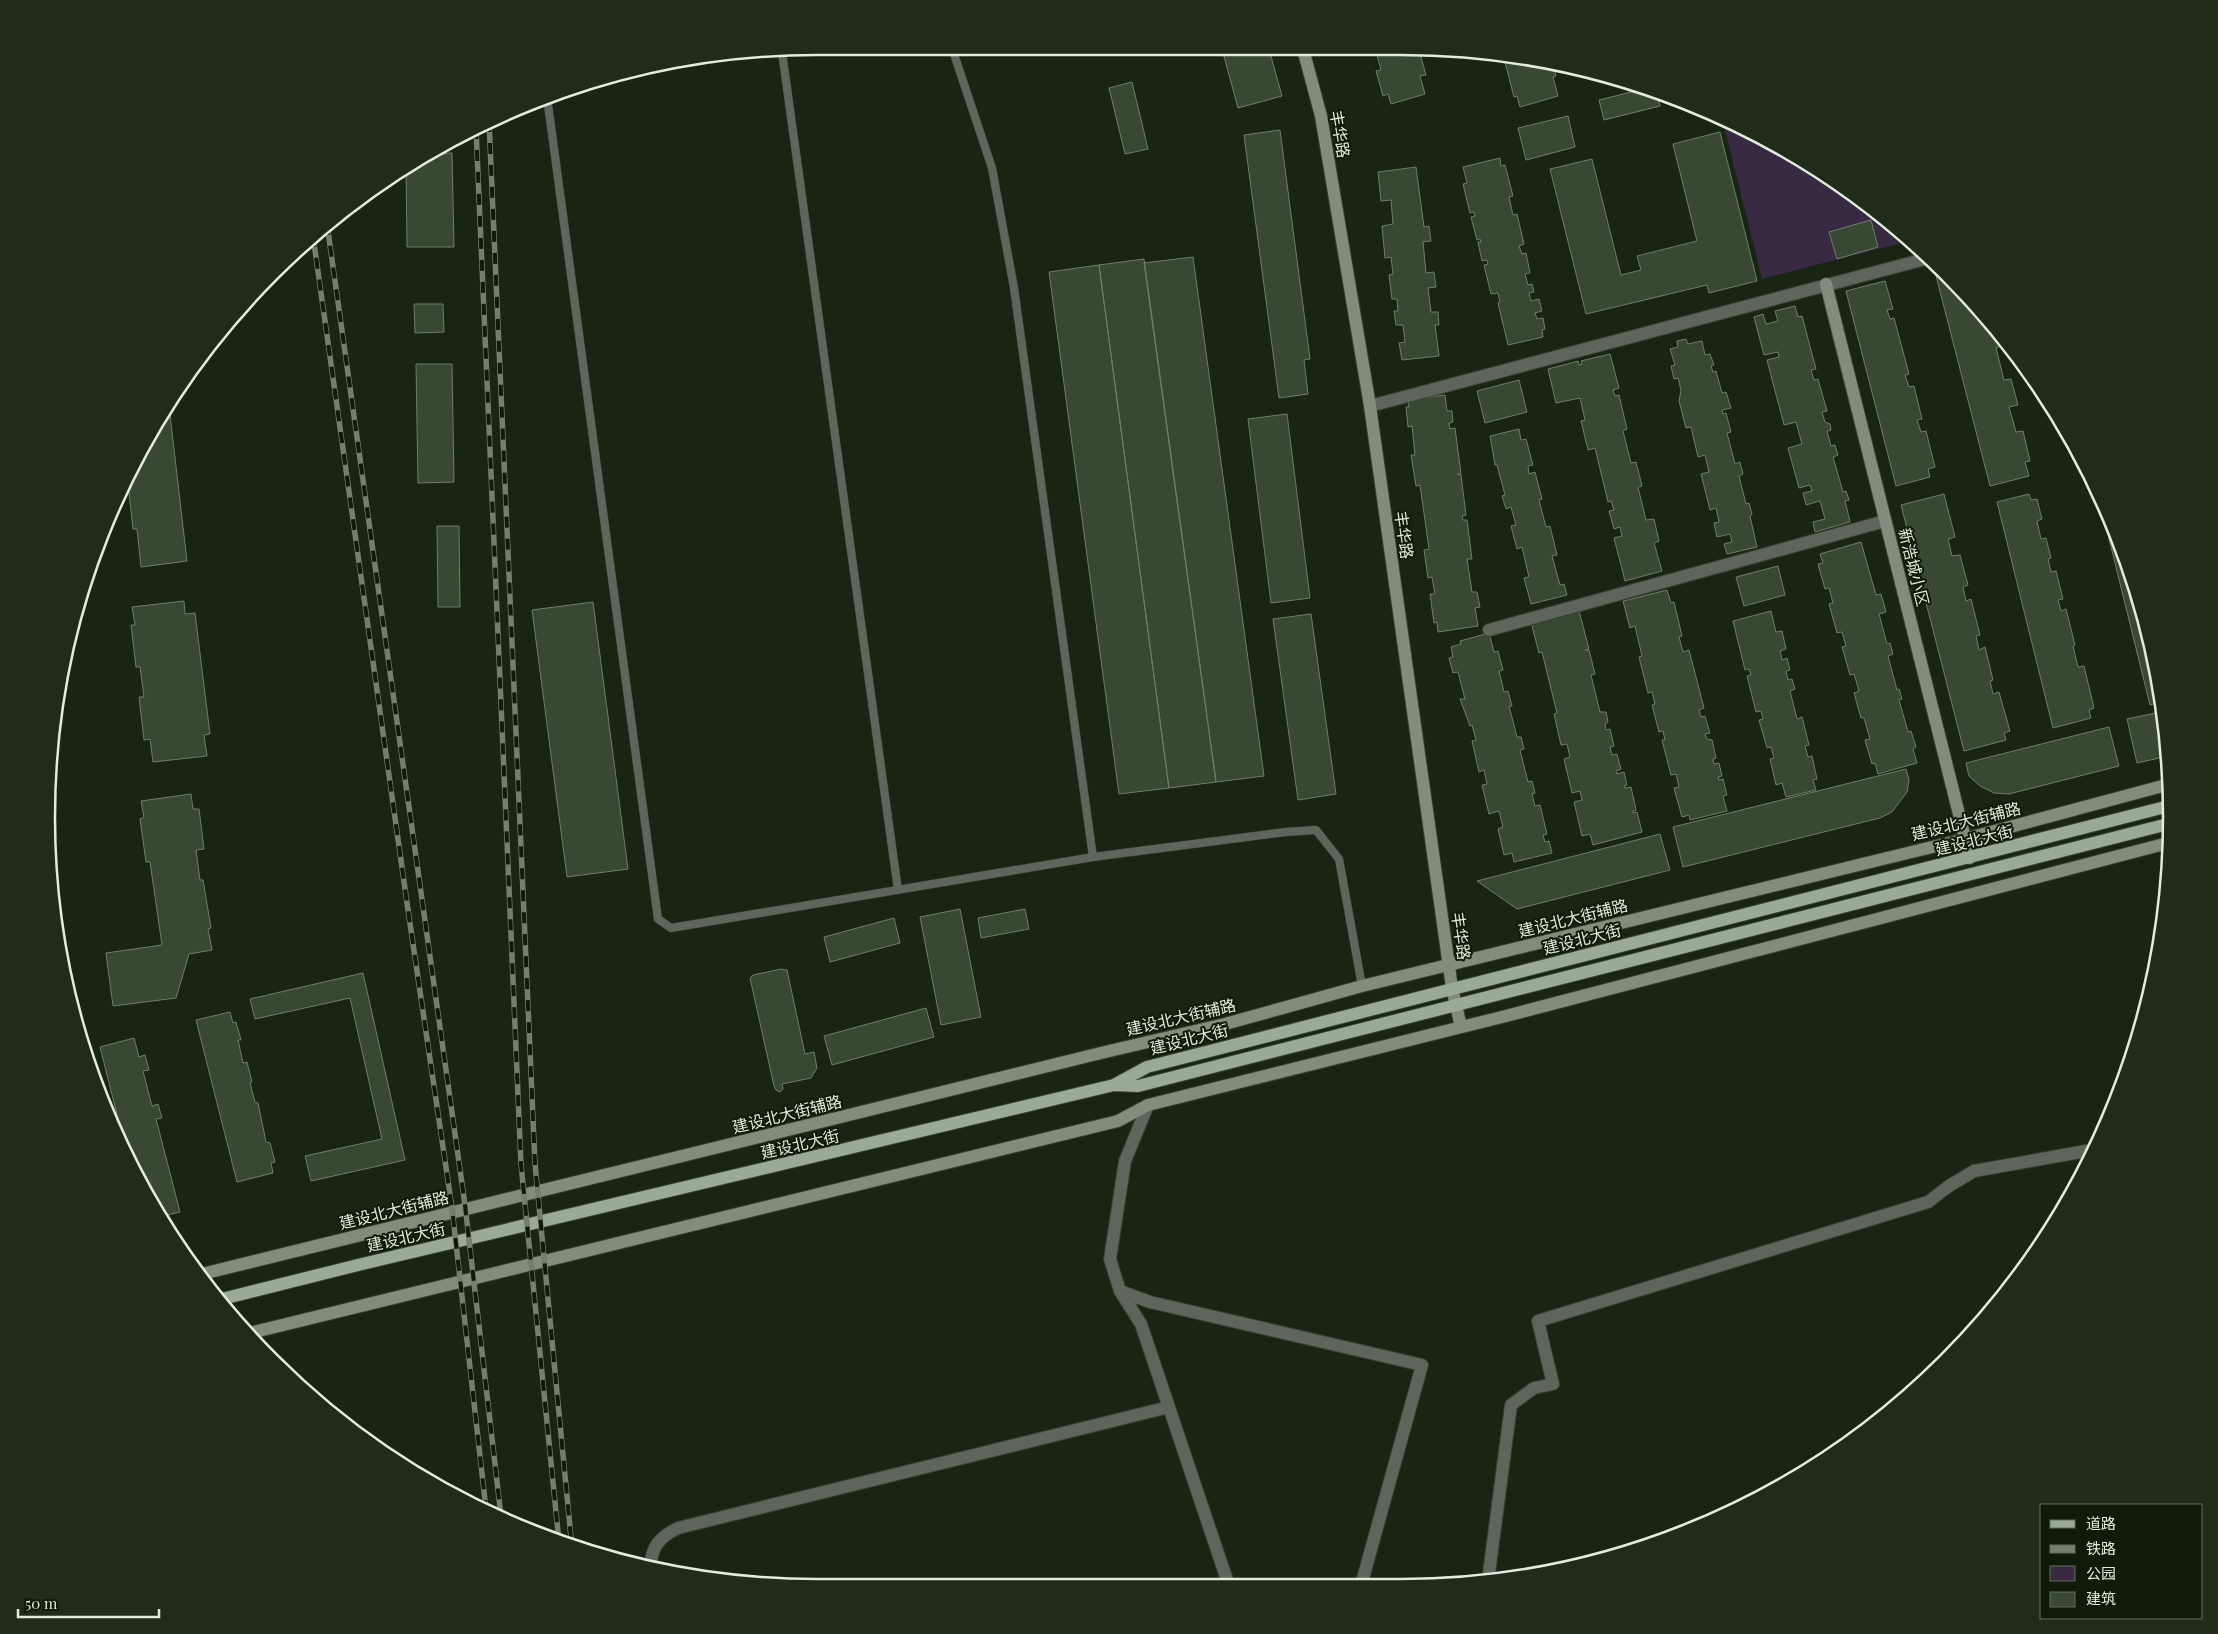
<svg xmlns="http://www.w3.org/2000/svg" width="2218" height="1634" font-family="'Playfair Display','Noto Sans SC',serif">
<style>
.green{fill:#372a42}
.building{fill:#394833;stroke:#6e7f68}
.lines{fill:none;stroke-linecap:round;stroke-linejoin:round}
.lane-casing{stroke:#33412f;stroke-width:9}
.street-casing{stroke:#33412f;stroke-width:14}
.secondary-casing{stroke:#33412f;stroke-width:14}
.primary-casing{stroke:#33412f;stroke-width:14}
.lane{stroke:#5e655b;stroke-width:8}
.street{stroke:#5e655b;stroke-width:12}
.secondary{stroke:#818c7c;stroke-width:12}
.primary{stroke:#9baa96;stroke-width:12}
.rail-casing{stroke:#737e6e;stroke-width:5.5}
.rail{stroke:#0e1b09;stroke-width:4;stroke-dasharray:11;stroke-linecap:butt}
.labels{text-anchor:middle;stroke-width:4;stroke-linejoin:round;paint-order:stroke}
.street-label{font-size:16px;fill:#e2ebde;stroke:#0e1b09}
.rim{fill:none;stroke:#e2ebde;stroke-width:2.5}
</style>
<rect width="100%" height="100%" fill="#172512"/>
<!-- green -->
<path class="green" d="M 1722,119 L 1829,176 L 1909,241 L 1762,279 Z"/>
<!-- building -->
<path class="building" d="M 1375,48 L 1412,48 L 1413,52 L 1419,50 L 1426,75 L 1420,76 L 1425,94 L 1391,104 L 1388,94 L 1383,96 L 1376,71 L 1381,70 Z
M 1222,49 L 1269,49 L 1282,96 L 1238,108 Z
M 1508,57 L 1553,65 L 1556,76 L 1553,77 L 1558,96 L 1520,107 L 1517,96 L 1514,97 L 1505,62 L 1509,61 Z
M 1132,82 L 1148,149 L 1125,154 L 1109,88 Z
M 1647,88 L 1657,92 L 1660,106 L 1604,120 L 1599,100 Z
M 1568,116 L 1575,147 L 1526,160 L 1518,128 Z
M 1280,130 L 1310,359 L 1304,360 L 1308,394 L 1279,398 L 1244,135 Z
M 1720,132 L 1757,281 L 1709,293 L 1707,285 L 1586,314 L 1550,169 L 1592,159 L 1621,275 L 1641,270 L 1637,256 L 1697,241 L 1673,144 Z
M 452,153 L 454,247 L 407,247 L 406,167 L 425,154 Z
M 1500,158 L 1501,166 L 1505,165 L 1513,196 L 1509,197 L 1513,215 L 1517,214 L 1524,244 L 1519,246 L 1522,254 L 1526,253 L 1530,273 L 1525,274 L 1528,285 L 1532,284 L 1534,292 L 1529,293 L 1531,301 L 1539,299 L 1542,311 L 1535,313 L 1537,319 L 1543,318 L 1545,329 L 1542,330 L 1543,337 L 1508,345 L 1498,303 L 1500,302 L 1498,293 L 1491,294 L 1484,265 L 1488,264 L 1487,260 L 1482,261 L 1478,242 L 1481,242 L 1480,239 L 1477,240 L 1471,217 L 1475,216 L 1474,212 L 1470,213 L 1463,184 L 1467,183 L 1463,167 Z
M 1416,167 L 1424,227 L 1429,226 L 1431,241 L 1423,242 L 1426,273 L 1434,272 L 1436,287 L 1428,288 L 1431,312 L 1438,312 L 1439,325 L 1435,325 L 1439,356 L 1402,360 L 1399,343 L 1405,342 L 1403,325 L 1396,325 L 1394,311 L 1398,311 L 1397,299 L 1392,299 L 1389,275 L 1393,274 L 1391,257 L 1385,258 L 1382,226 L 1393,224 L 1391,200 L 1381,201 L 1378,172 Z
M 1871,220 L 1878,247 L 1837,259 L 1829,232 Z
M 1193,257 L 1264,776 L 1216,782 L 1144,263 Z
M 1144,259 L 1216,782 L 1169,788 L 1099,265 Z
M 1935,263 L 1946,272 L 1997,330 L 2001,346 L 1996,348 L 2004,380 L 2011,379 L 2018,405 L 2009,407 L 2016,432 L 2023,431 L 2030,461 L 2025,462 L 2029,476 L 1990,486 L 1933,264 Z
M 1099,265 L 1169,788 L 1119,794 L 1049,272 Z
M 1885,281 L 1893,309 L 1887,310 L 1890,319 L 1894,318 L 1909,374 L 1905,375 L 1909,387 L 1914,386 L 1922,419 L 1917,420 L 1921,432 L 1926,431 L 1935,467 L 1928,469 L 1930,477 L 1896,486 L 1846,291 Z
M 414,304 L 443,304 L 444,332 L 415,333 Z
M 1795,306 L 1798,317 L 1802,316 L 1816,369 L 1811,370 L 1814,380 L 1818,379 L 1827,411 L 1822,412 L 1825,422 L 1830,424 L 1831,430 L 1827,431 L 1831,446 L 1835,445 L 1838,455 L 1833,457 L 1843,492 L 1846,491 L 1849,500 L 1845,501 L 1850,522 L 1815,532 L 1813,522 L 1825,519 L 1820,501 L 1806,505 L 1803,493 L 1812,491 L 1810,485 L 1799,488 L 1788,448 L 1802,444 L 1796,422 L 1784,425 L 1767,360 L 1779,357 L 1778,352 L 1764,355 L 1754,317 L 1763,314 L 1766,324 L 1778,321 L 1775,311 Z
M 1686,339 L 1688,344 L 1702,341 L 1705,355 L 1710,354 L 1714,365 L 1711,366 L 1713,372 L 1716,371 L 1722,393 L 1726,392 L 1731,408 L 1722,410 L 1723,414 L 1726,413 L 1731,432 L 1727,433 L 1735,464 L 1740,462 L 1743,474 L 1739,476 L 1746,504 L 1749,503 L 1752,514 L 1750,516 L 1757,547 L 1727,554 L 1724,544 L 1732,542 L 1730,534 L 1717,537 L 1714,523 L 1719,522 L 1716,508 L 1710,510 L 1701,474 L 1709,472 L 1705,455 L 1698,457 L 1691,427 L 1686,428 L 1679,401 L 1681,390 L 1678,378 L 1674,379 L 1671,366 L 1675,365 L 1670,349 L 1678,347 L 1677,341 Z
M 1610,354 L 1619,388 L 1613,390 L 1615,396 L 1619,395 L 1627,429 L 1623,431 L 1631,463 L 1636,462 L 1642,486 L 1638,487 L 1646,520 L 1654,519 L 1659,541 L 1654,543 L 1662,571 L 1625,581 L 1614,538 L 1622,536 L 1620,527 L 1614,529 L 1609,511 L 1614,510 L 1611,501 L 1608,502 L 1595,448 L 1588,450 L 1581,421 L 1585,420 L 1580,398 L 1556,403 L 1548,369 L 1578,361 L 1579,365 L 1582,364 L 1581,361 Z
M 416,364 L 452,364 L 454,482 L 418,483 Z
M 1519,380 L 1527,412 L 1485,423 L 1477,391 Z
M 1445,395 L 1447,411 L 1452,411 L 1453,422 L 1449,423 L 1450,429 L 1455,428 L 1461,474 L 1457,474 L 1461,475 L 1466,515 L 1462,516 L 1463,520 L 1467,520 L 1472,559 L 1467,559 L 1472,592 L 1477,592 L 1480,607 L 1475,608 L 1478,626 L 1438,632 L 1437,622 L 1434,623 L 1430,594 L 1435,594 L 1432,577 L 1428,578 L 1424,550 L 1429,549 L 1420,485 L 1416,486 L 1411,455 L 1415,455 L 1412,426 L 1408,427 L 1406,407 L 1409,407 L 1408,400 Z
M 166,406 L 169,406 L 187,561 L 141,567 L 137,529 L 133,529 L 127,475 Z
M 1287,414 L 1310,598 L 1271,603 L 1248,419 Z
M 1519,429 L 1521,440 L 1526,439 L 1533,465 L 1528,466 L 1529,474 L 1535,472 L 1542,499 L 1539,500 L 1546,527 L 1550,526 L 1557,555 L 1552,556 L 1560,585 L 1564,584 L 1567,595 L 1531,604 L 1524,578 L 1529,577 L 1522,547 L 1517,549 L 1511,526 L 1516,525 L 1511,507 L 1506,509 L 1502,496 L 1505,495 L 1497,465 L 1495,465 L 1490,436 Z
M 2096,486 L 2146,618 L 2159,702 L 2150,705 Z
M 1944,494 L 1955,537 L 1948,539 L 1952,556 L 1960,555 L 1968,585 L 1963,587 L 1966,601 L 1971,599 L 1980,635 L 1976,636 L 1979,650 L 1985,647 L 1993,680 L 1990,681 L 1993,694 L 1999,692 L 2010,731 L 2004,733 L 2006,740 L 1964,751 L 1901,505 Z
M 2029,494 L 2031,500 L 2037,499 L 2042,519 L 2037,521 L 2041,539 L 2046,538 L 2051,558 L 2048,559 L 2051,572 L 2056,571 L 2063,599 L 2058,600 L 2061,611 L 2066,609 L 2075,645 L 2073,646 L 2078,667 L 2084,666 L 2094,708 L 2089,710 L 2091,718 L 2053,728 L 1997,502 Z
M 437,526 L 459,526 L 460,607 L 438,607 Z
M 1861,542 L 1876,595 L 1881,594 L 1886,612 L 1879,614 L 1887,644 L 1890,643 L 1893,654 L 1888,656 L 1897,690 L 1899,689 L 1902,699 L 1899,700 L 1908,732 L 1911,731 L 1916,747 L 1913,749 L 1917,763 L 1878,774 L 1875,763 L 1872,764 L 1865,740 L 1870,739 L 1864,718 L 1861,718 L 1854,693 L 1859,691 L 1854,674 L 1850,675 L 1842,647 L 1846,646 L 1842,632 L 1837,633 L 1829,604 L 1833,603 L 1829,588 L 1825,589 L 1818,564 L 1823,563 L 1820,554 Z
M 1778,566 L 1785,595 L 1744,606 L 1736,577 Z
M 1667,590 L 1671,603 L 1674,602 L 1682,636 L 1679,637 L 1683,652 L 1689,650 L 1704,708 L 1699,710 L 1701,717 L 1705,716 L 1710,733 L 1705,734 L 1707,739 L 1712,740 L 1716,758 L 1713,759 L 1714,764 L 1719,763 L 1722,776 L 1718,777 L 1719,780 L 1723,779 L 1727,795 L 1723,796 L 1727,811 L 1690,820 L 1689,815 L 1682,817 L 1674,788 L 1679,787 L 1676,774 L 1671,775 L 1662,740 L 1665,740 L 1663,731 L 1659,732 L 1652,705 L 1655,704 L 1652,692 L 1648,693 L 1639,657 L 1642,656 L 1635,626 L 1630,628 L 1623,601 Z
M 184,601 L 185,614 L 195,613 L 210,734 L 204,735 L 207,756 L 153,762 L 150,739 L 144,740 L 139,697 L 144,697 L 140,667 L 136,667 L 131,625 L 135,625 L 132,607 Z
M 593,602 L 628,869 L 567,877 L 532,610 Z
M 1578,607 L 1589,649 L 1585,650 L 1589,650 L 1595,674 L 1591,675 L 1600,712 L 1606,712 L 1608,722 L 1605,724 L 1606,730 L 1610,729 L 1614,746 L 1610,747 L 1612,755 L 1617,754 L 1621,769 L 1616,771 L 1617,774 L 1624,772 L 1627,785 L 1624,786 L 1625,788 L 1631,787 L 1636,810 L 1633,811 L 1633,813 L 1637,812 L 1642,832 L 1593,845 L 1590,834 L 1582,836 L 1574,802 L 1582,800 L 1580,791 L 1572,793 L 1564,759 L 1570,757 L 1567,744 L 1561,745 L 1554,714 L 1557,713 L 1542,652 L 1539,653 L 1531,622 Z
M 1771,611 L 1776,632 L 1782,631 L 1786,649 L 1780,651 L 1782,660 L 1787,658 L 1790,670 L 1786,671 L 1788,680 L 1792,679 L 1795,689 L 1790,691 L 1797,719 L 1802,717 L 1809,745 L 1805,746 L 1808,757 L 1812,756 L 1817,779 L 1813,780 L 1816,790 L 1786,797 L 1782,783 L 1776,785 L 1770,759 L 1774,758 L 1771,747 L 1767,748 L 1759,720 L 1763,719 L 1761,711 L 1756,712 L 1747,676 L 1751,675 L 1749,669 L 1745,670 L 1733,621 Z
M 1311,614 L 1336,794 L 1298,800 L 1273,619 Z
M 1489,633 L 1494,652 L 1498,651 L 1503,670 L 1499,671 L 1504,692 L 1508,691 L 1512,706 L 1509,706 L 1517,737 L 1521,737 L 1524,749 L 1520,750 L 1528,782 L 1532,781 L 1535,793 L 1532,794 L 1535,806 L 1540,805 L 1547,834 L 1543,835 L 1545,842 L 1549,841 L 1552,853 L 1514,862 L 1512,853 L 1504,855 L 1498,829 L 1503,827 L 1499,811 L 1489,814 L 1482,785 L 1487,784 L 1484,770 L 1479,772 L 1472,741 L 1476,740 L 1472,725 L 1470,726 L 1460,699 L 1465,699 L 1458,672 L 1453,673 L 1449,658 L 1453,657 L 1451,647 L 1461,644 L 1460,641 Z
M 2161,712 L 2168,756 L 2137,763 L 2127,719 Z
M 2109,727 L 2119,766 L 2009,794 L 1994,793 L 1980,786 L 1969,776 L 1966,763 Z
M 1906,769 L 1909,780 L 1907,792 L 1892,812 L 1880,818 L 1683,867 L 1673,827 Z
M 191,794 L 193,809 L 199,809 L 204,849 L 196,850 L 200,880 L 203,880 L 211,928 L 208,929 L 212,950 L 189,954 L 176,998 L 113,1006 L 106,953 L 162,945 L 150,862 L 146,862 L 140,819 L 144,817 L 141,801 Z
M 1660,834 L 1670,870 L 1517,909 L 1477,881 Z
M 960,909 L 981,1017 L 941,1025 L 920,917 Z
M 1025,909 L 1029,929 L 981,938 L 978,918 Z
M 894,918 L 900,943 L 830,962 L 824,937 Z
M 781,969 L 787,970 L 805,1054 L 814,1052 L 817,1068 L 811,1078 L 782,1084 L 783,1089 L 780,1092 L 776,1090 L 774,1086 L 750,978 L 753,975 Z
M 363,973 L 405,1160 L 311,1181 L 305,1156 L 382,1139 L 350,998 L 255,1019 L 250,999 Z
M 926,1008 L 934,1037 L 832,1065 L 824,1036 Z
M 230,1012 L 233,1023 L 236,1022 L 241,1040 L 238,1040 L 243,1063 L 247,1062 L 252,1082 L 250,1083 L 255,1102 L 258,1103 L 266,1142 L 270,1143 L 275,1162 L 271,1163 L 273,1173 L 237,1182 L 196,1020 Z
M 134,1038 L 139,1057 L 145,1055 L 149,1070 L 143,1071 L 152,1106 L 158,1104 L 162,1118 L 156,1119 L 180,1212 L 160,1217 L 149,1202 L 126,1150 L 100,1047 Z"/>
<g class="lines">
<!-- lane casing -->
<g class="lane-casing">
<path id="lane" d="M 953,51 L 992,168 L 1014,288 L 1093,857
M 782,52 L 898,890
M 547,97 L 658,919 L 671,928 L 1093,857 L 1286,832 L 1316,830 L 1339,859 L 1362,986"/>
</g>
<!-- street casing -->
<g class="street-casing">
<path id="street" d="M 1370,406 L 1929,258
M 1489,630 L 1885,521
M 1148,1105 L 1125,1161 L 1110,1259 L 1120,1291 L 1141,1324 L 1228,1583
M 1120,1291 L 1150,1302 L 1422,1365 L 1362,1582
M 651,1569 C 650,1547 660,1537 678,1528 L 1169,1407
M 1488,1581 L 1511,1405 L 1534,1388 L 1553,1384 L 1538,1321 L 1928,1202 L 1949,1186 L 1974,1171 L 2092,1150"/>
</g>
<!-- secondary casing -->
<g class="secondary-casing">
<path id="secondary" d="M 1303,49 L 1321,116 L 1370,406 L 1452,988 L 1461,1027
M 1826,284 L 1970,858
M 198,1275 L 1105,1052 L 1225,1024 L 1362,986 L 1965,839 L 2170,784
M 250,1333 L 1118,1121 L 1148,1105 L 1506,1016 L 2168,843"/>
</g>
<!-- primary casing -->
<g class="primary-casing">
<path id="primary" d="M 1114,1085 L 1138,1086 L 2168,824
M 218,1300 L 358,1265 L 1114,1085 L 1147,1067 L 2169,806"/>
</g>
<!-- lane -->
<use href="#lane" class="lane"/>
<!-- street -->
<use href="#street" class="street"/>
<!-- secondary -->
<use href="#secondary" class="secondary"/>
<!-- primary -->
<use href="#primary" class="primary"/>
<!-- rail casing -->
<g class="rail-casing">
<path id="rail" d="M 489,121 L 535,1164 L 572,1548
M 476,128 L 521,1164 L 559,1542
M 327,224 L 465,1205 L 501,1516
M 313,236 L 408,910 L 452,1208 L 486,1509"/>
</g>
<!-- rail -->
<use href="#rail" class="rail"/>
</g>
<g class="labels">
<!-- street labels -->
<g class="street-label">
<text transform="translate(1340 134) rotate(80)" y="6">丰华路</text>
<text transform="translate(1404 535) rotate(82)" y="6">丰华路</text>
<text transform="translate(1914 567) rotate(76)" y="6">新浩城小区</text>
<text transform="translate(1966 821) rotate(-14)" y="6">建设北大街辅路</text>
<text transform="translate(1974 840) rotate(-14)" y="6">建设北大街</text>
<text transform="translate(1573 918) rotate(-14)" y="6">建设北大街辅路</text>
<text transform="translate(1461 936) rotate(82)" y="6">丰华路</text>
<text transform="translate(1582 939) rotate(-14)" y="6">建设北大街</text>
<text transform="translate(1181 1017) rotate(-13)" y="6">建设北大街辅路</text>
<text transform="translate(1189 1039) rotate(-14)" y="6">建设北大街</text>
<text transform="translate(787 1114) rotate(-14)" y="6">建设北大街辅路</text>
<text transform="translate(800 1144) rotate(-13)" y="6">建设北大街</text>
<text transform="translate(394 1210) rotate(-14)" y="6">建设北大街辅路</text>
<text transform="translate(406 1237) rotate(-13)" y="6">建设北大街</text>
</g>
</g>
<!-- crop -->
<path d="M0 0H2218V1634H0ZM817 55H1401A762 762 0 0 1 2163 817V817A762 762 0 0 1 1401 1579H817A762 762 0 0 1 55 817V817A762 762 0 0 1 817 55Z" fill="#1f2c1a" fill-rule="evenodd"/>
<path class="rim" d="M817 55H1401A762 762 0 0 1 2163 817V817A762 762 0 0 1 1401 1579H817A762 762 0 0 1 55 817V817A762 762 0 0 1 817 55Z"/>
<!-- legend -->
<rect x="2040" y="1504" width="162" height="115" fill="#0e1b09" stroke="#636e5e"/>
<rect x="2050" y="1520" width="25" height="8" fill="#9baa96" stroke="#636e5e"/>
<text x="2086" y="1529" font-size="15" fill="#e2ebde">道路</text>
<rect x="2050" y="1545" width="25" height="8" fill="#737e6e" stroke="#636e5e"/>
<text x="2086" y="1554" font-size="15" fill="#e2ebde">铁路</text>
<rect x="2050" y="1566" width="25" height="15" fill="#372a42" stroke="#636e5e"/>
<text x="2086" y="1579" font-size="15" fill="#e2ebde">公园</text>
<rect x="2050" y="1592" width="25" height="15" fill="#394833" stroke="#636e5e"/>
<text x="2086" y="1604" font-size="15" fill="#e2ebde">建筑</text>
<!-- scale -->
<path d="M18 1609v8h141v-8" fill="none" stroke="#e2ebde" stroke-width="2.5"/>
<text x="25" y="1609" font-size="15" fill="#e2ebde" stroke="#0e1b09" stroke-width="4" paint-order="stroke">50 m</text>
</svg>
